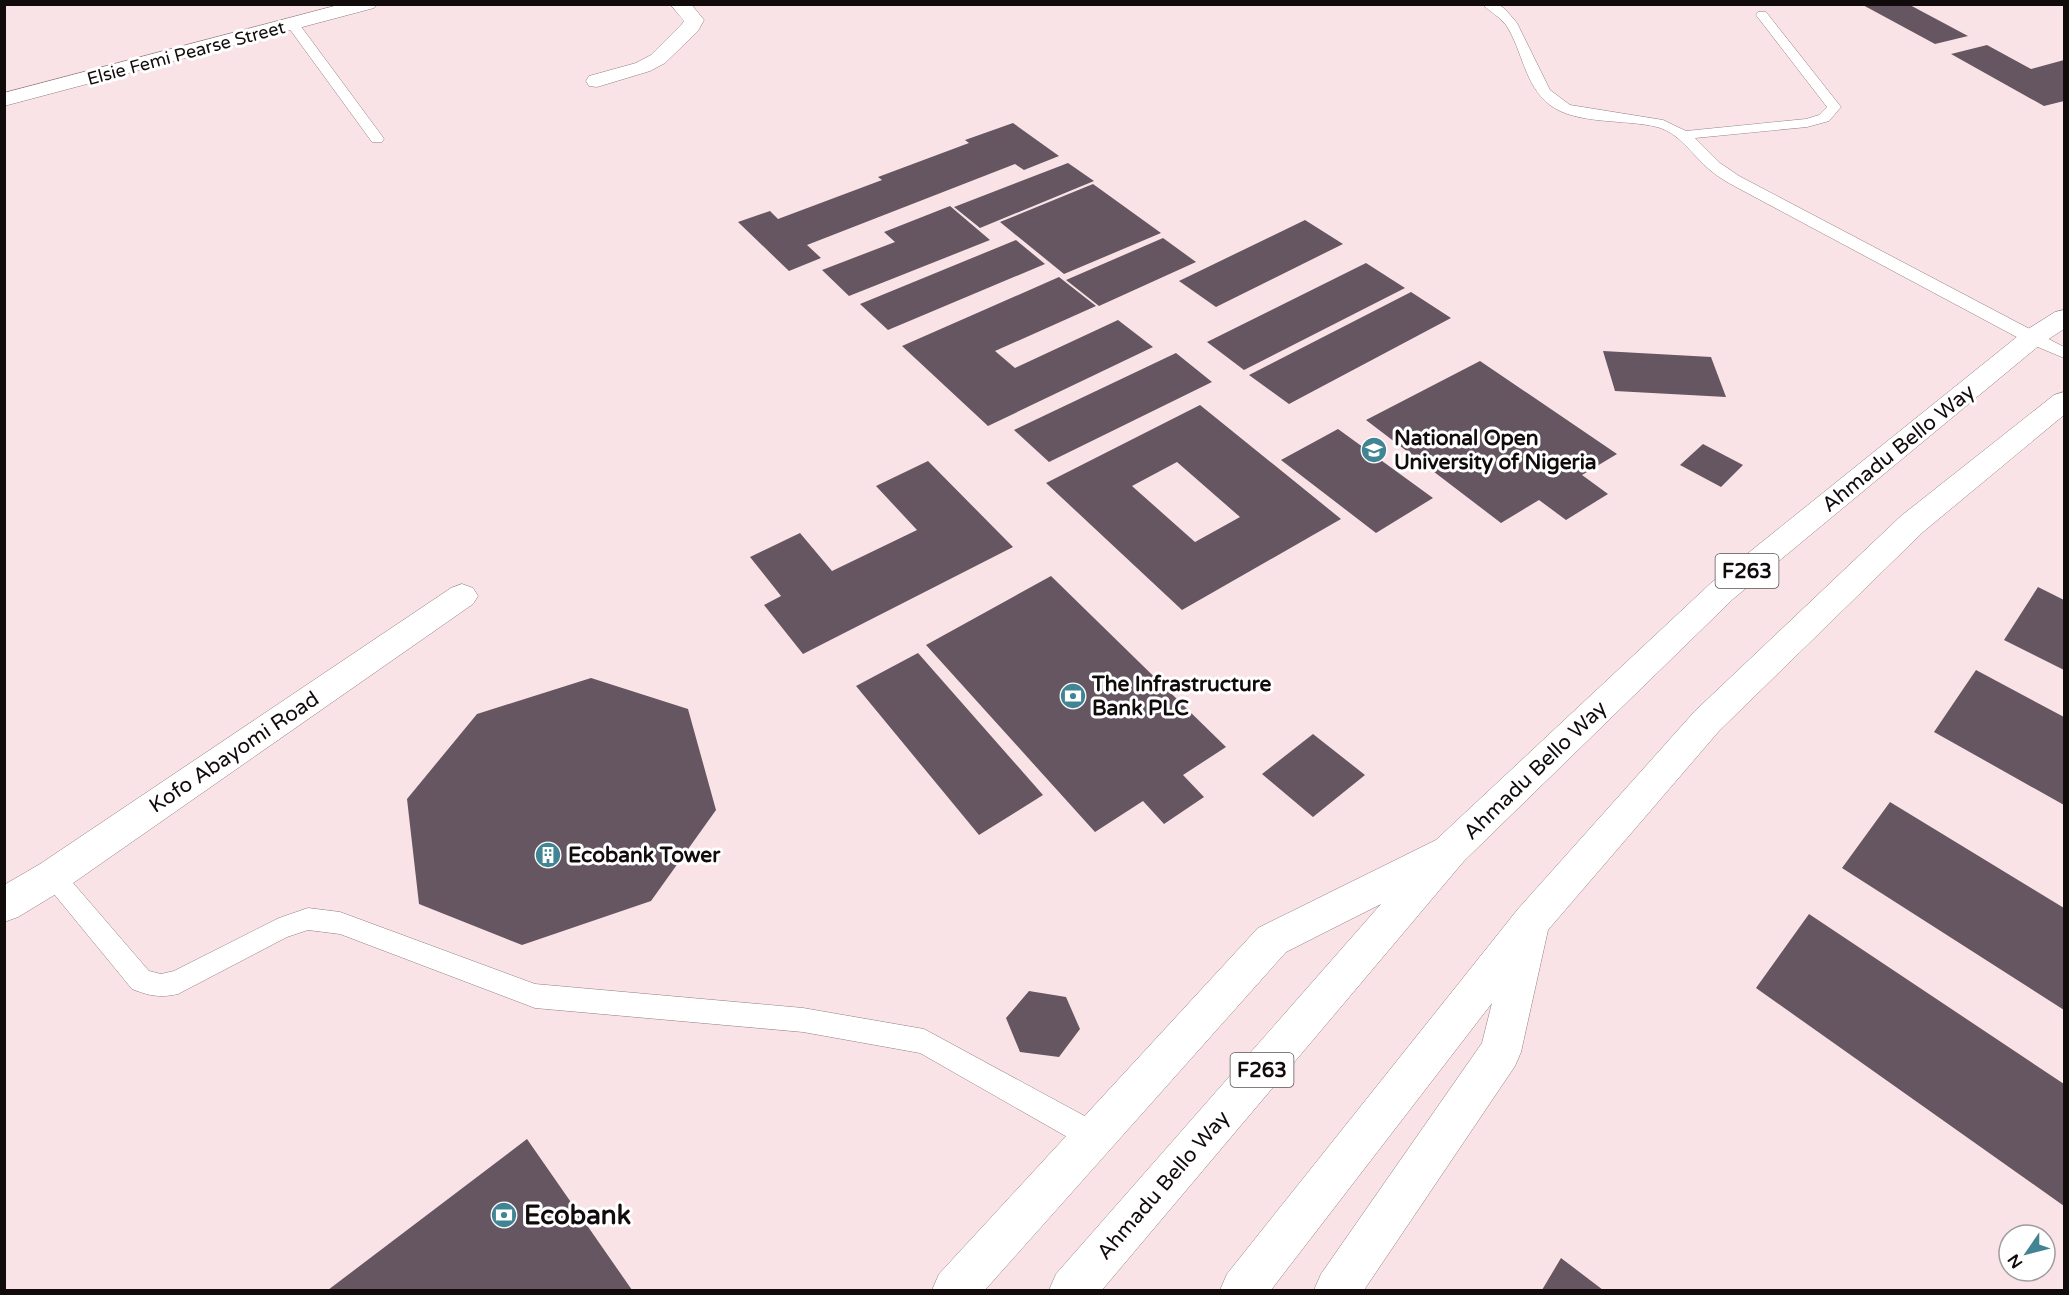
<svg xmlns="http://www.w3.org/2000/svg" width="2069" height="1295" font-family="'Varela Round',sans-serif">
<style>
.building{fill:#665661;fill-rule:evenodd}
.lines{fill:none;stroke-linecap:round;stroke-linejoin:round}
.lane-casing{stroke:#927e81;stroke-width:1}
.street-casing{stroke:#927e81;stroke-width:1}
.secondary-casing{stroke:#927e81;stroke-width:1}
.highway-casing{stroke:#927e81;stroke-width:1}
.lane{fill:#fff;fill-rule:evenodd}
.street{fill:#fff;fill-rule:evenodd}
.secondary{fill:#fff;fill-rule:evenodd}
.highway{fill:#fff;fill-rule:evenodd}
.labels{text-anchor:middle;stroke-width:6;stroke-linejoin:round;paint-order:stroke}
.far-street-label{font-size:18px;fill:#120b0c;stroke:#fff}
.shield{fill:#fff;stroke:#595455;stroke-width:1.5}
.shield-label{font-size:20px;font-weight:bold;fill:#120b0c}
.poi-label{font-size:21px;font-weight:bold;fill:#120b0c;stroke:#fff;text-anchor:start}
.street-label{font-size:21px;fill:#120b0c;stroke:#fff}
.near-poi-label{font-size:26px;font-weight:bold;fill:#120b0c;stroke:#fff;text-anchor:start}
</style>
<rect width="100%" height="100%" fill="#fae3e6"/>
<!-- building -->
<path class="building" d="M 1861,4 L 1908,4 L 1968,36 L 1935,44 Z
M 1987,45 L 2031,69 L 2064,60 L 2064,101 L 2044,106 L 1951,54 Z
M 1013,123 L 1059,156 L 1024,170 L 1015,164 L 807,245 L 821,258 L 789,271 L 738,222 L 770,211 L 778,219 L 882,180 L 878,177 L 969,143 L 965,140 Z
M 1068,163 L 1094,181 L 980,228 L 954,207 Z
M 1093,184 L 1161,233 L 1064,274 L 1000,222 Z
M 950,206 L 990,240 L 849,296 L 822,270 L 895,242 L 884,232 Z
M 1305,220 L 1343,244 L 1216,307 L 1179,281 Z
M 1163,238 L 1196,262 L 1099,306 L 1066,280 Z
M 1016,240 L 1045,264 L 888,330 L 860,304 Z
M 1366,263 L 1405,288 L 1244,370 L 1207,342 Z
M 1059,277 L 1096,306 L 995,351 L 1015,368 L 1118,320 L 1153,347 L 988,426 L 902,346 Z
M 1411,292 L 1451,318 L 1289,404 L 1249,375 Z
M 1603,351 L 1711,357 L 1726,397 L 1615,391 Z
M 1176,353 L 1212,382 L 1049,462 L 1014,430 Z
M 1480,361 L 1617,454 L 1582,475 L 1608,494 L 1566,520 L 1539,500 L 1501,523 L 1366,420 Z
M 1200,405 L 1341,519 L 1182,610 L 1046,483 ZM 1177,462 L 1240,517 L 1195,542 L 1132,486 Z
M 1338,429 L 1433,498 L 1376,533 L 1281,460 Z
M 1703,444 L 1743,465 L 1721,487 L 1680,465 Z
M 928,461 L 1013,547 L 803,654 L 764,605 L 781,596 L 750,557 L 800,533 L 832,571 L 917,530 L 876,486 Z
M 1051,576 L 1226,747 L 1183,775 L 1204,797 L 1164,824 L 1143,801 L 1095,832 L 926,645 Z
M 2038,587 L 2064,600 L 2064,670 L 2004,640 Z
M 918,653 L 1043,795 L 979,835 L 856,686 Z
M 1976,670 L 2064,717 L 2064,805 L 1934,732 Z
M 591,678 L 688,709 L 716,810 L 651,901 L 522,945 L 419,904 L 407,799 L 477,714 Z
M 1313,734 L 1365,775 L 1313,817 L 1262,774 Z
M 1890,802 L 2064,908 L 2064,1010 L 1842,868 Z
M 1809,914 L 2064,1084 L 2064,1206 L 1756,988 Z
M 1029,991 L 1066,997 L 1080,1029 L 1059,1057 L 1020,1052 L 1006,1018 Z
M 527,1139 L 632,1290 L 328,1290 Z
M 1561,1258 L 1603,1290 L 1542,1290 Z"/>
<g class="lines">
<!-- lane casing -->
<g class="lane-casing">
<path id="lane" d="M 1482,4 L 1498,4 L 1505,9 L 1517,23 L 1550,90 L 1570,105 L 1663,120 L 1686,131 L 1806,119 L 1819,115 L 1827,107 L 1756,15 L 1758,12 L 1766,12 L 1841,107 L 1829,121 L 1807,127 L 1695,138 L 1720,163 L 1739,176 L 2064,347 L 2064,358 L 2026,342 L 1736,187 C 1727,182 1718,177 1710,170 C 1692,155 1680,133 1657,127 C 1626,119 1576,125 1550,105 C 1524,85 1523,51 1506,25 C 1499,16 1490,12 1482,4 Z
M 292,20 L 297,21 L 382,136 L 384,139 L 382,142 L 372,142 L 286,24 Z
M 53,866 L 61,869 L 149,971 L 161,974 L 174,971 L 279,918 L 308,908 L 340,912 L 535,984 L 803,1008 L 924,1029 L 1103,1126 L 1107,1136 L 1103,1146 L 1093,1150 L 1083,1146 L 920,1053 L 803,1032 L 535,1008 L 340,934 L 308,930 L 287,937 L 178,994 C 161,998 149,996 132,989 L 45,883 L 41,876 L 45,869 Z"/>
</g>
<!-- street casing -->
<g class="street-casing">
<path id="street" d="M 670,4 L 691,4 L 704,20 L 698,31 L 665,63 L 650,71 L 597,87 L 589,86 L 586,81 L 589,76 L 636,63 L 651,55 L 682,24 L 684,21 Z
M 462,584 L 473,588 L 478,596 L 473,604 L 66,888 L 18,917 L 4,922 L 4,885 L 40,864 L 451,588 Z"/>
</g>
<!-- secondary casing -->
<g class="secondary-casing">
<path id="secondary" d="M 342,4 L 377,4 L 374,8 L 4,106 L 4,93 Z"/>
</g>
<!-- highway casing -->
<g class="highway-casing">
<path id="highway" d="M 2064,310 L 2064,329 L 2041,344 L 1733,599 L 1464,861 L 1102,1290 L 1049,1290 L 1056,1274 L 1381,904 L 1286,952 L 985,1290 L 932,1290 L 939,1274 L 1258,928 L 1436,840 L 1711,583 L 2023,332 L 2055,312 Z
M 2064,392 L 2064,415 L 1923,532 L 1719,731 L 1548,930 L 1521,1052 L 1515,1066 L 1364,1290 L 1314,1290 L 1321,1274 L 1482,1043 L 1492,1003 L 1271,1290 L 1220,1290 L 1227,1274 L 1518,909 L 1695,711 L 1901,516 L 2054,395 Z"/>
</g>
<!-- lane -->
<use href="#lane" class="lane"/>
<!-- street -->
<use href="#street" class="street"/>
<!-- secondary -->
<use href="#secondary" class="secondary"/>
<!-- highway -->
<use href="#highway" class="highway"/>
</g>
<!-- icons -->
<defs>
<g id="university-disc" transform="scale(1.35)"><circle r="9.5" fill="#418493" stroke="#fff"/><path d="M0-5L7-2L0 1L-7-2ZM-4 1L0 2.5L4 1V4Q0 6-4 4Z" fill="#fff"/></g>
<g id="bank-disc" transform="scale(1.35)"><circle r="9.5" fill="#418493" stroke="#fff"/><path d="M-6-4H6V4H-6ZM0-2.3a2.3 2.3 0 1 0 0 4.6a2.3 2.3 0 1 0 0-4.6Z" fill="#fff"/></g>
<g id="building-disc" transform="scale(1.35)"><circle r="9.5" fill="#418493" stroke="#fff"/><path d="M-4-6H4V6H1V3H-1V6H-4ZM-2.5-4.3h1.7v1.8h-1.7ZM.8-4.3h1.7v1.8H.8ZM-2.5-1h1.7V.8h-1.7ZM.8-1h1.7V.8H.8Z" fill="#fff"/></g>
</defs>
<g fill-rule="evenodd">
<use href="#university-disc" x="1374" y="450"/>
<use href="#bank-disc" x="1073" y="696"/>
<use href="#building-disc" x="548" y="855"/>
<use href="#bank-disc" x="504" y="1215"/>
</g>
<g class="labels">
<!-- far-street labels -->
<g class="far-street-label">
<text transform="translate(186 53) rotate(-15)" y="6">Elsie Femi Pearse Street</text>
</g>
<!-- shield labels -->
<g class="shield">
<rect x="1715.5" y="554" width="63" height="34" rx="4.5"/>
<rect x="1230.5" y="1053" width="63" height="34" rx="4.5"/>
</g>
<g class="shield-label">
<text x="1747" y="578">F263</text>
<text x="1262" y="1077">F263</text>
</g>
<!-- poi labels -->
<g class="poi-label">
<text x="1394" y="445">National Open<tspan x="1394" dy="24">University of Nigeria</tspan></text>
<text x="1092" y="691">The Infrastructure<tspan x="1092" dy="24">Bank PLC</tspan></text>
<text x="568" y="862">Ecobank Tower</text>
</g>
<!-- street labels -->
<g class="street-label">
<text transform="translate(1898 448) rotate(-39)" y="7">Ahmadu Bello Way</text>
<text transform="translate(234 752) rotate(-34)" y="7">Kofo Abayomi Road</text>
<text transform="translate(1535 770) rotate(-44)" y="7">Ahmadu Bello Way</text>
<text transform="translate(1163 1185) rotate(-49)" y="7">Ahmadu Bello Way</text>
</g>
<!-- near-poi labels -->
<g class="near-poi-label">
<text x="524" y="1224">Ecobank</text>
</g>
</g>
<!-- border -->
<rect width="2069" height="1295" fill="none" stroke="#120b0c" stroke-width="12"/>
<!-- north arrow -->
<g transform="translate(2027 1253) rotate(235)"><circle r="28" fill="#ffffff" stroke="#a09d9e" stroke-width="1.5"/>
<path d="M0-4.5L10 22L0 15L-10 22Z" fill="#418493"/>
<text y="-9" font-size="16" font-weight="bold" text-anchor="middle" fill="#120b0c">N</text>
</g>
</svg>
